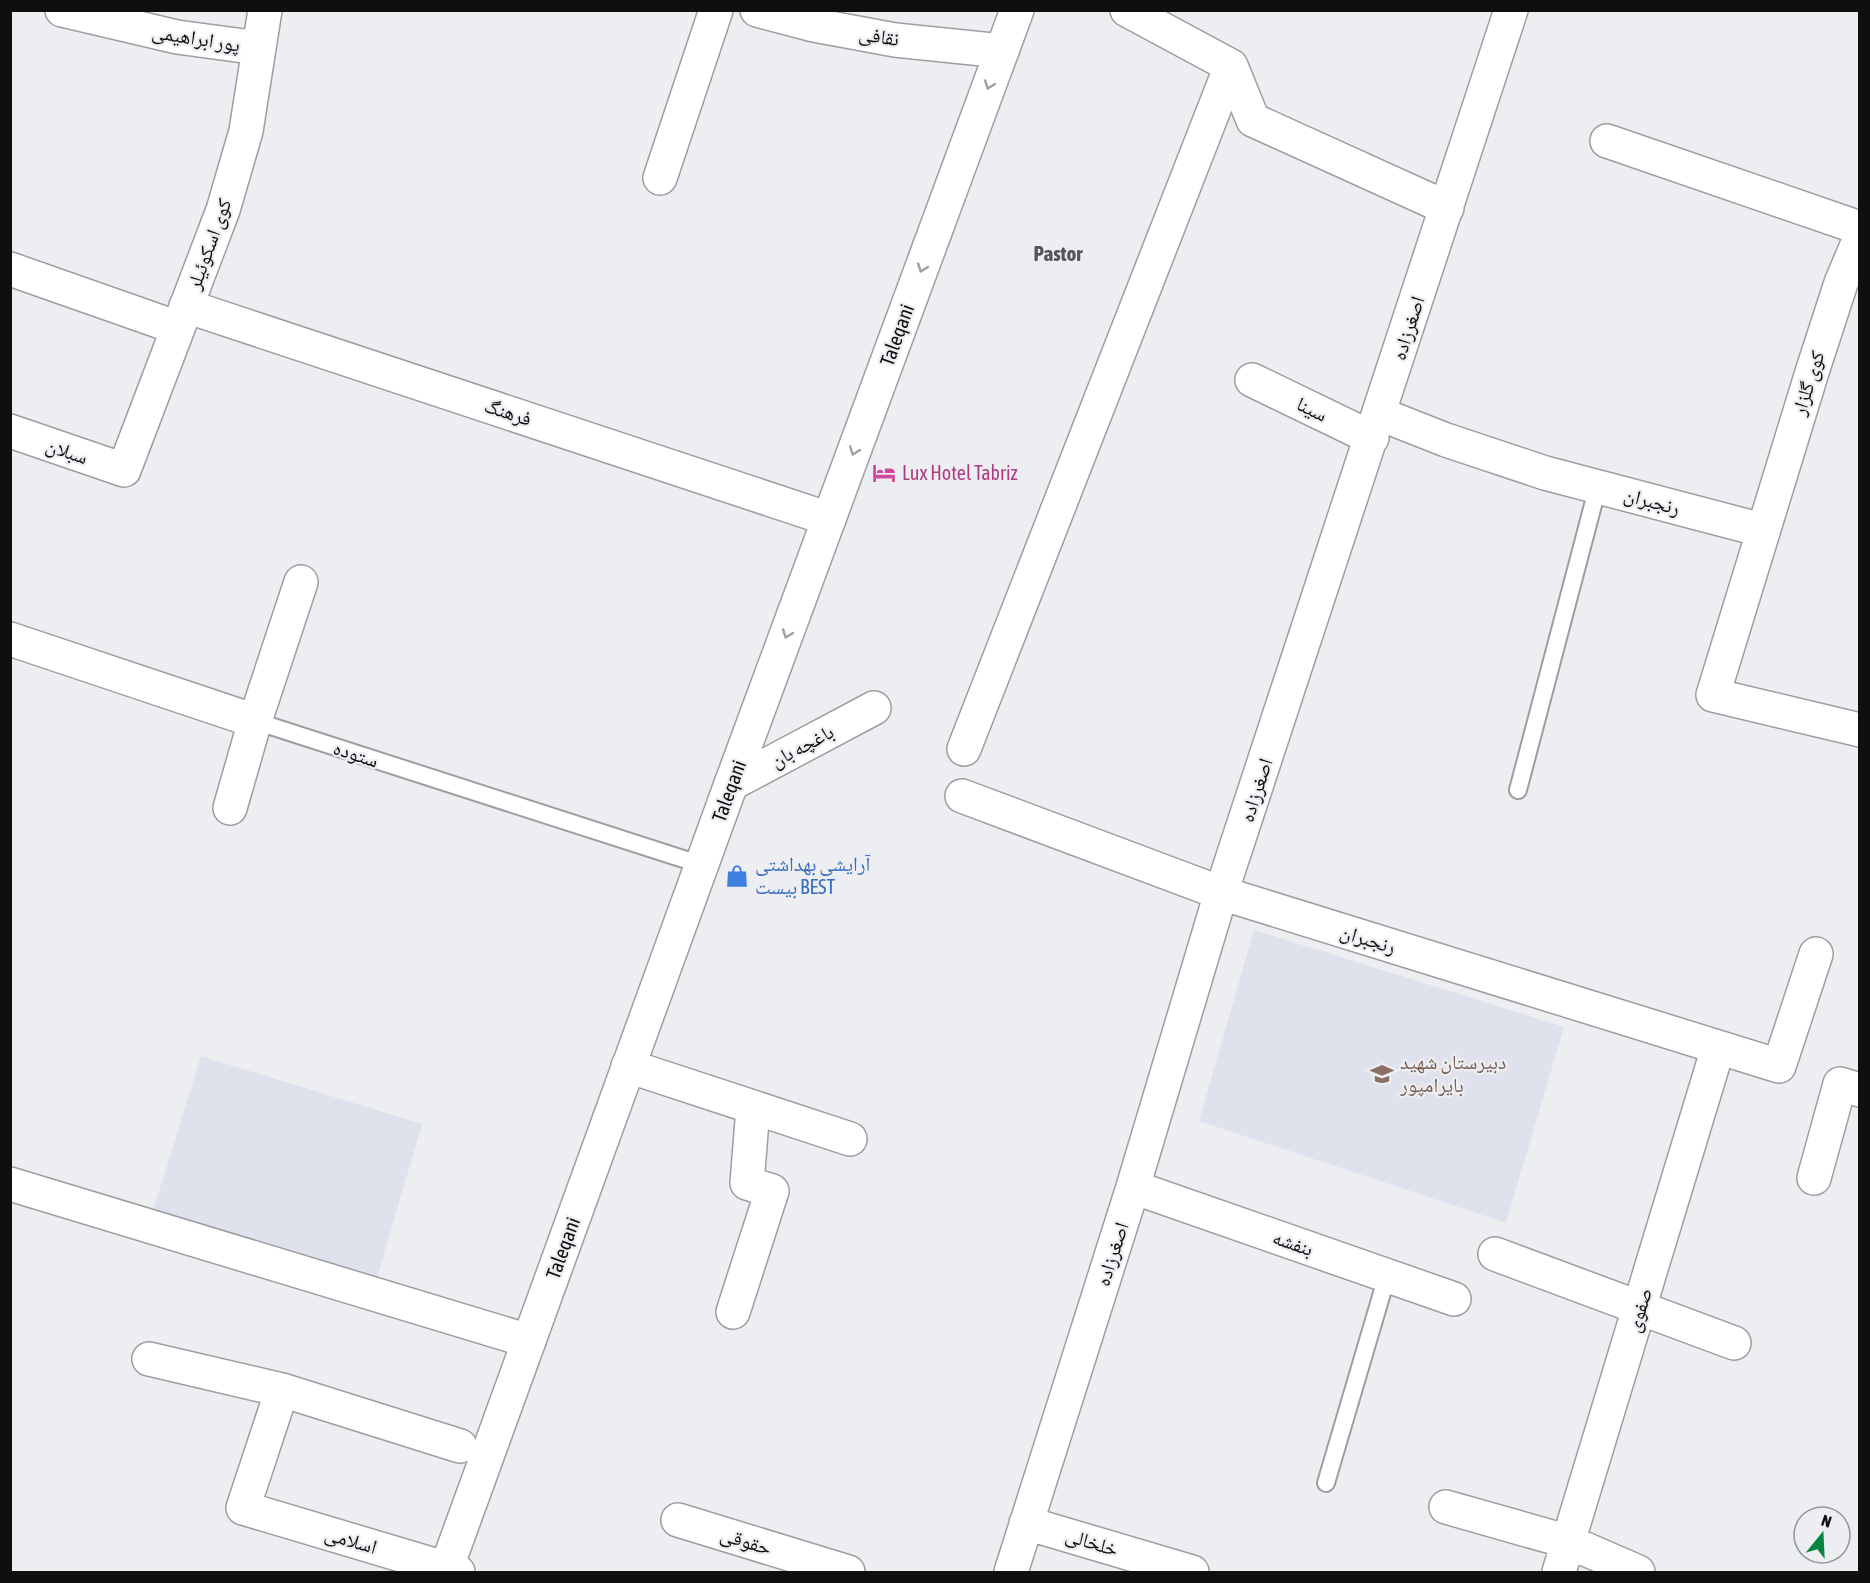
<svg xmlns="http://www.w3.org/2000/svg" width="1870" height="1583" font-family="'Asap Condensed','Noto Naskh Arabic',sans-serif">
<style>
.built{fill:#dfe2ec}
.lines{fill:none;stroke-linecap:round;stroke-linejoin:round}
.lane-casing{stroke:#9d9ea0;stroke-width:20}
.street-casing{stroke:#9d9ea0;stroke-width:36}
.primary-casing{stroke:#9d9ea0;stroke-width:36}
.lane{stroke:#fff;stroke-width:16}
.street{stroke:#fff;stroke-width:33}
.primary{stroke:#fff;stroke-width:33}
.oneway{stroke:#9f9f9f}
.labels{text-anchor:middle;stroke-width:4.5;stroke-linejoin:round;paint-order:stroke}
.street-label{font-size:20px;fill:#0f0f10;stroke:#edeef1}
.hotel-label{font-size:20px;fill:#b23c85;stroke:#edeef1;text-anchor:start}
.shop-label{font-size:20px;fill:#366cbe;stroke:#edeef1;text-anchor:start}
.education-label{font-size:20px;fill:#785e54;stroke:#edeef1;text-anchor:start}
.neighbourhood-label{font-size:21px;font-weight:bold;fill:#545557;stroke:#edeef1}
</style>
<rect width="100%" height="100%" fill="#edeef1"/>
<!-- built -->
<path class="built" d="M 1254,930 L 1564,1027 L 1506,1223 L 1199,1121 Z
M 201,1056 L 422,1124 L 377,1278 L 153,1211 Z"/>
<g class="lines">
<!-- lane casing -->
<g class="lane-casing">
<path id="lane" d="M 255,721 L 702,865
M 1518,790 L 1598,486
M 1326,1483 L 1387,1276"/>
</g>
<!-- street casing -->
<g class="street-casing">
<path id="street" d="M 62,10 L 177,37 L 259,48
M 757,10 L 814,25 L 895,40 L 1002,51
M 1127,10 L 1231,66 L 1253,120 L 1447,208
M 1607,141 L 1860,228
M 660,178 L 716,10
M 1860,238 L 1841,283 L 1813,369 L 1713,695 L 1860,730
M 10,269 L 178,328
M 186,306 L 829,519
M 1252,380 L 1372,438
M 1380,414 L 1446,440 L 1545,473 L 1762,530
M 10,431 L 124,470 L 223,210 L 246,131 L 265,10
M 10,639 L 255,721
M 964,749 L 1231,66
M 731,784 L 874,708
M 962,796 L 1221,893 L 1779,1066 L 1816,954
M 230,808 L 255,721 L 301,582
M 628,1066 L 850,1139
M 1814,1178 L 1840,1084 L 1860,1090
M 10,1184 L 529,1341
M 1133,1187 L 1454,1299
M 1495,1254 L 1734,1343
M 733,1312 L 772,1191 L 747,1183 L 753,1108
M 149,1359 L 282,1390 L 460,1446
M 282,1390 L 243,1508 L 458,1572
M 1446,1507 L 1569,1542 L 1638,1572
M 678,1520 L 848,1572
M 1026,1523 L 1192,1572
M 1011,1572 L 1133,1187 L 1221,893 L 1511,10
M 1559,1572 L 1718,1048"/>
</g>
<!-- primary casing -->
<g class="primary-casing">
<path id="primary" d="M 445,1572 L 731,784 L 1017,10"/>
</g>
<!-- lane -->
<use href="#lane" class="lane"/>
<!-- street -->
<use href="#street" class="street"/>
<!-- primary -->
<use href="#primary" class="primary"/>
</g>
<!-- one-way arrows -->
<defs><path id="oneway-chevron" d="M-2-3.5L2.5 0L-2 3.5" fill="none" stroke-width="1.6" stroke-linecap="round" stroke-linejoin="round" transform="scale(1.5)"/></defs>
<g class="oneway">
<use href="#oneway-chevron" transform="translate(989 85) rotate(110)"/>
<use href="#oneway-chevron" transform="translate(922 268) rotate(110)"/>
<use href="#oneway-chevron" transform="translate(854 451) rotate(110)"/>
<use href="#oneway-chevron" transform="translate(787 634) rotate(110)"/>
</g>
<!-- icons -->
<defs>
<g id="hotel-bare" transform="scale(1.8)"><path d="M-6-4.5h1.5V1H6V5H4.5V3h-9V5H-6ZM-4 0a1.8 1.8 0 1 1 3.6 0ZM.5 0V-2.5h3Q6-2.5 6 0Z" fill="#d1479c" stroke="#edeef1" stroke-width="2.5" paint-order="stroke"/></g>
<g id="shop-bare" transform="scale(1.8)"><path d="M-5-2.5h2.3a2.7 3.5 0 0 1 5.4 0H5L5.5 6h-11ZM-1.5-2.5h3a1.5 2.3 0 0 0-3 0Z" fill="#3f7fe0" stroke="#edeef1" stroke-width="2.5" paint-order="stroke"/></g>
<g id="school-bare" transform="scale(1.8)"><path d="M0-5L7-2L0 1L-7-2ZM-4 1L0 2.5L4 1V4Q0 6-4 4Z" fill="#8d6e63" stroke="#edeef1" stroke-width="2.5" paint-order="stroke"/></g>
</defs>
<g fill-rule="evenodd">
<use href="#hotel-bare" x="884" y="473"/>
<use href="#shop-bare" x="737" y="876"/>
<use href="#school-bare" x="1382" y="1074"/>
</g>
<g class="labels">
<!-- street labels -->
<g class="street-label">
<text transform="translate(879 36) rotate(9)" y="7">نقافی</text>
<text transform="translate(196 38) rotate(9)" y="7">پور ابراهیمی</text>
<text transform="translate(209 244) rotate(-70)" y="7">کوی اسکوئیلر</text>
<text transform="translate(1408 328) rotate(-72)" y="7">اصغرزاده</text>
<text transform="translate(897 335) rotate(-70)" y="7">Taleqani</text>
<text transform="translate(1808 383) rotate(-72)" y="7">کوی گلزار</text>
<text transform="translate(1312 409) rotate(26)" y="7">سینا</text>
<text transform="translate(508 412) rotate(18)" y="7">فرهنگ</text>
<text transform="translate(67 451) rotate(19)" y="7">سبلان</text>
<text transform="translate(1652 501) rotate(15)" y="7">رنجبران</text>
<text transform="translate(802 746) rotate(-28)" y="7">باغچه بان</text>
<text transform="translate(356 754) rotate(18)" y="7">ستوده</text>
<text transform="translate(1256 790) rotate(-72)" y="7">اصغرزاده</text>
<text transform="translate(729 791) rotate(-70)" y="7">Taleqani</text>
<text transform="translate(1368 939) rotate(17)" y="7">رنجبران</text>
<text transform="translate(1293 1243) rotate(19)" y="7">بنفشه</text>
<text transform="translate(563 1248) rotate(-70)" y="7">Taleqani</text>
<text transform="translate(1112 1254) rotate(-72)" y="7">اصغرزاده</text>
<text transform="translate(1639 1310) rotate(-73)" y="7">صفوی</text>
<text transform="translate(351 1540) rotate(16)" y="7">اسلامی</text>
<text transform="translate(746 1541) rotate(17)" y="7">حقوقی</text>
<text transform="translate(1092 1542) rotate(17)" y="7">خلخالی</text>
</g>
<!-- hotel labels -->
<g class="hotel-label">
<text x="902" y="480">Lux Hotel Tabriz</text>
</g>
<!-- shop labels -->
<g class="shop-label">
<text x="755" y="871">آرایشی بهداشتی<tspan x="755" dy="23">بیست BEST</tspan></text>
</g>
<!-- education labels -->
<g class="education-label">
<text x="1400" y="1069">دبیرستان شهید<tspan x="1400" dy="23">بایرامپور</tspan></text>
</g>
<!-- neighbourhood labels -->
<g class="neighbourhood-label">
<text x="1058" y="261">Pastor</text>
</g>
</g>
<!-- border -->
<rect width="1870" height="1583" fill="none" stroke="#0f0f10" stroke-width="24"/>
<!-- north arrow -->
<g transform="translate(1822 1535) rotate(18)"><circle r="28" fill="#edeef1" stroke="#949597" stroke-width="1.5"/>
<path d="M0-4.5L10 22L0 15L-10 22Z" fill="#088641"/>
<text y="-9" font-size="16" font-weight="bold" text-anchor="middle" fill="#0f0f10">N</text>
</g>
</svg>
